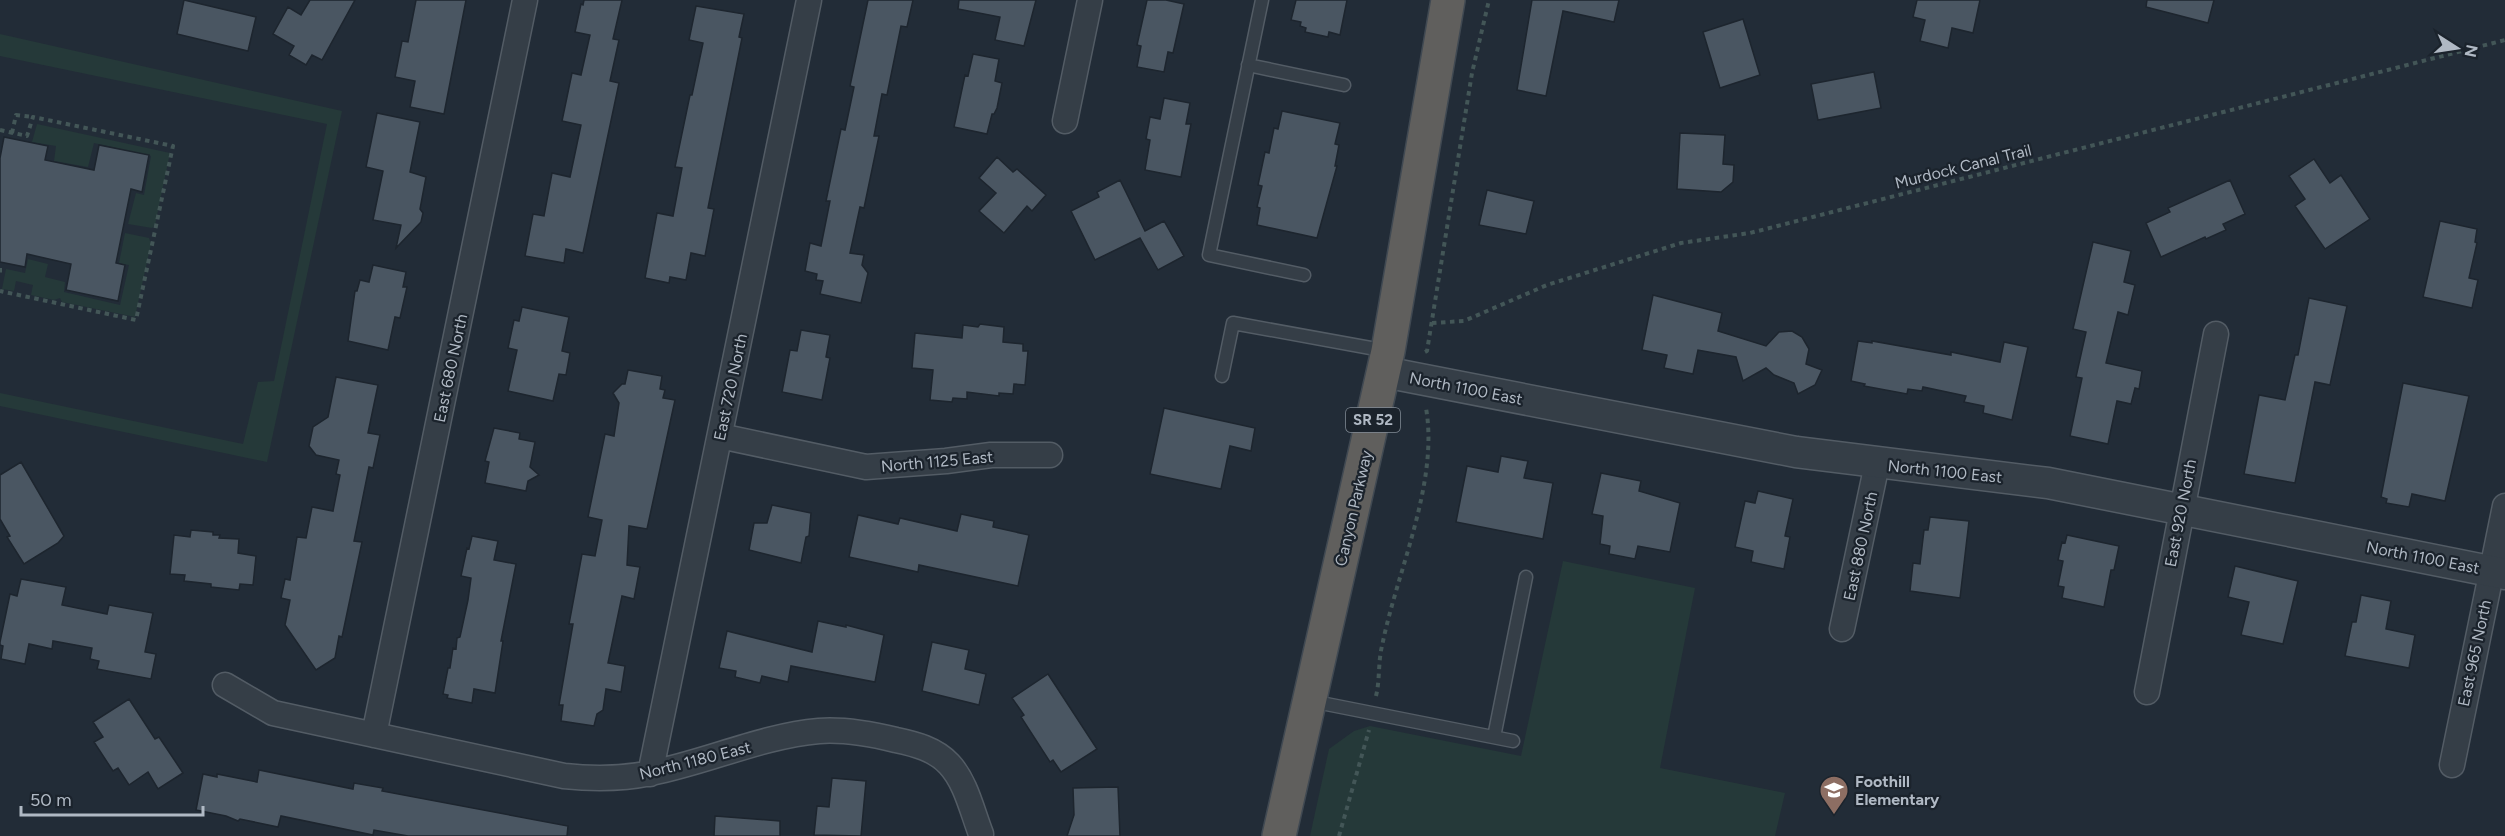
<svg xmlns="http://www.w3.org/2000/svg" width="2505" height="836" font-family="Figtree,sans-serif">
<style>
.green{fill:#253939}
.building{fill:#4a5662;stroke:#1d252e;stroke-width:1.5}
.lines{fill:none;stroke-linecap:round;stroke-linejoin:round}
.service-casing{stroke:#535c65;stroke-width:15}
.minor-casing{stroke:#535c65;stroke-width:27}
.tertiary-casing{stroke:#535c65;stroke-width:33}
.trunk-casing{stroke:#404952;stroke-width:36}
.path{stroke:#435657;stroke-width:4;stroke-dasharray:4.5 4.5;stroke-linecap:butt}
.service{stroke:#353e47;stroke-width:12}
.minor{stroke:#353e47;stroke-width:24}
.tertiary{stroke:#353e47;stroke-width:30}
.trunk{stroke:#605f5d;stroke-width:33}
.labels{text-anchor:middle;stroke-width:4.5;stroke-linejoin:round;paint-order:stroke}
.shield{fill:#1b232c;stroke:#838c96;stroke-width:1.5}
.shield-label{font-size:15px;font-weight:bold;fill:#b0b9c4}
.street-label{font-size:16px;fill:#b0b9c4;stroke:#1b232c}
.poi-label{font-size:16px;font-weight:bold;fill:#b0b9c4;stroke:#1b232c;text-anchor:start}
</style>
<rect width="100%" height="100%" fill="#222c37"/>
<!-- green -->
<path class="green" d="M 0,34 L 342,111 L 267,462 L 0,406 L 0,393 L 243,444 L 258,382 L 274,381 L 327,124 L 0,56 Z
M 37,124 L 170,153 L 155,225 L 152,228 L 128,224 L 136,193 L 144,195 L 151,156 L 94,143 L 88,167 L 54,161 L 56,146 L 32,142 Z
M 125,233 L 149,238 L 151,244 L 135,317 L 62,302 L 60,298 L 54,300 L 31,295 L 33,285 L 16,281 L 14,291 L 2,289 L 6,269 L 25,273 L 28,259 L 48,264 L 45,277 L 65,282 L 64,292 L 120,305 L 129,265 L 119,263 Z
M 1563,561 L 1695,588 L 1660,768 L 1785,793 L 1775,836 L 1310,836 L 1329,749 L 1354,731 L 1370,726 L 1521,756 Z"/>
<!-- building -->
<path class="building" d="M 184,0 L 256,17 L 248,51 L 177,34 Z
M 310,0 L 355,0 L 322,60 L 312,55 L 306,65 L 289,55 L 294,46 L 273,34 L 288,7 L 301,15 Z
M 416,0 L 466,0 L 444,114 L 410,107 L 415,81 L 395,77 L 402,41 L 408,42 Z
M 584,0 L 622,0 L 613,39 L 619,40 L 610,81 L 619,83 L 583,253 L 566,249 L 564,263 L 525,256 L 533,214 L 544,216 L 552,173 L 570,177 L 581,125 L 562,121 L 572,73 L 581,75 L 590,35 L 575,32 L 581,4 L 583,5 Z
M 868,0 L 913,0 L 907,27 L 901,26 L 887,95 L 882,94 L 874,136 L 879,136 L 864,208 L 860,207 L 850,253 L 864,255 L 862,265 L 868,273 L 861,303 L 820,294 L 823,281 L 816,280 L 817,274 L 805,271 L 810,243 L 821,246 L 830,201 L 826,201 L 841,129 L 845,130 L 854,87 L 850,86 Z
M 959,0 L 1036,0 L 1024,46 L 995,40 L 1000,17 L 958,9 Z
M 1147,0 L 1166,0 L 1184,4 L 1173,53 L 1168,52 L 1164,72 L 1137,67 L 1141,46 L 1137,45 Z
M 1296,0 L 1347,0 L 1340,35 L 1329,32 L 1328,37 L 1305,32 L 1306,28 L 1300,26 L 1301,22 L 1291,20 Z
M 1532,0 L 1619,0 L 1614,22 L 1563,11 L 1546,96 L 1517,90 Z
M 1917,0 L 1980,0 L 1973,33 L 1952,28 L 1948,48 L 1920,41 L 1925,20 L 1913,17 Z
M 2147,0 L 2214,0 L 2208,23 L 2146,7 Z
M 696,6 L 744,14 L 739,37 L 742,38 L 708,208 L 714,209 L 705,256 L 691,253 L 686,280 L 670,277 L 669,283 L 645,278 L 657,213 L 673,216 L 682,168 L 675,167 L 690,95 L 692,95 L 703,43 L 689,40 Z
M 1743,19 L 1760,75 L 1720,88 L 1703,32 Z
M 973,54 L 999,59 L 995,81 L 1002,83 L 997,108 L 994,114 L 992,114 L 987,134 L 954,127 L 965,75 L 968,76 Z
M 1874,72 L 1881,108 L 1818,120 L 1811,84 Z
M 1164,98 L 1190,103 L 1186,124 L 1191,124 L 1181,177 L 1145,170 L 1150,140 L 1146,139 L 1150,117 L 1160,119 Z
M 1282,111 L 1340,123 L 1335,144 L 1339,145 L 1335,166 L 1337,166 L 1317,238 L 1257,225 L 1260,208 L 1257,207 L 1262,186 L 1258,185 L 1265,152 L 1269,153 L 1274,128 L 1278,129 Z
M 377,113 L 420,122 L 410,172 L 426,177 L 420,209 L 423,213 L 421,222 L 396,248 L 401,225 L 373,220 L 383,171 L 366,167 Z
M 1680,133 L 1725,135 L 1723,164 L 1734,165 L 1733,182 L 1721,192 L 1677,189 Z
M 4,137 L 48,146 L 45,160 L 94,170 L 99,145 L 149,155 L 142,192 L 131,189 L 116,263 L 125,265 L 118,301 L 66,290 L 71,264 L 27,254 L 25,267 L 0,262 L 0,158 Z
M 997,157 L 1013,172 L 1017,169 L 1046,195 L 1032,211 L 1027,206 L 1004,233 L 979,211 L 996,193 L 979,178 Z
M 2314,159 L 2330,183 L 2341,175 L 2370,219 L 2325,249 L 2295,206 L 2305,199 L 2289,176 Z
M 1120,180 L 1145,231 L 1164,221 L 1184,256 L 1158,270 L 1140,238 L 1095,260 L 1071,211 L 1099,197 L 1097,192 Z
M 2230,180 L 2245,214 L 2223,224 L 2226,230 L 2206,239 L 2205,237 L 2161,257 L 2146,223 L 2170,212 L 2168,208 Z
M 1487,190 L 1534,201 L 1526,234 L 1479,225 Z
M 2440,221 L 2477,229 L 2475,242 L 2477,243 L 2469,278 L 2478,280 L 2472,308 L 2423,297 Z
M 2093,242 L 2131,251 L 2124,282 L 2135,285 L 2128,315 L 2118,312 L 2106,363 L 2142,371 L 2139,389 L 2135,388 L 2131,404 L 2117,401 L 2108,444 L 2070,436 L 2082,378 L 2076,377 L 2086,332 L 2073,329 Z
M 373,265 L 406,272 L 403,287 L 407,287 L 400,318 L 395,317 L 388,350 L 348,341 L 355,291 L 357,291 L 360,280 L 369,282 Z
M 1653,295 L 1722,313 L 1718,331 L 1766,346 L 1779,332 L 1792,331 L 1802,337 L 1809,349 L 1806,364 L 1822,370 L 1815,385 L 1798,394 L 1794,383 L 1774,375 L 1766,368 L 1743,381 L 1736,357 L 1698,350 L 1693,374 L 1664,368 L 1667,355 L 1642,350 Z
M 2309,298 L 2347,306 L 2330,385 L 2315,382 L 2295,483 L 2244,474 L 2259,395 L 2285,400 L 2295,355 L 2298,355 Z
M 522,307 L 569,317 L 562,351 L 570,353 L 566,375 L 559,374 L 553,401 L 508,391 L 517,350 L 508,348 L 514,320 L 519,321 Z
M 980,324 L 1004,327 L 1003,342 L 1023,344 L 1023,351 L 1028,351 L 1025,385 L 1014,384 L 1013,394 L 999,393 L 999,396 L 967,392 L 967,399 L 953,398 L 952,402 L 930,400 L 933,370 L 912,368 L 915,333 L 962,338 L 963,325 L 978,327 Z
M 801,330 L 830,335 L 826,357 L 830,358 L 822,400 L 782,392 L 790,350 L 797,351 Z
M 1858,341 L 1872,343 L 1872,341 L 1951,355 L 1951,352 L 2000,362 L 2004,342 L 2028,347 L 2012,420 L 1983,413 L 1984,406 L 1964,402 L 1966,396 L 1923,387 L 1922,391 L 1908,389 L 1907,394 L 1864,386 L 1865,384 L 1851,381 Z
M 628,370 L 662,376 L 660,389 L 665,390 L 663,398 L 675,400 L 647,529 L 629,526 L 627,565 L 640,567 L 634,599 L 622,596 L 608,663 L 625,666 L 621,692 L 606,689 L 603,710 L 597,714 L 594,726 L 561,721 L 563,705 L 559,705 L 573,624 L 569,624 L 582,554 L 595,556 L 602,520 L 588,517 L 605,434 L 614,436 L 619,403 L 613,393 L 622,384 L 625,384 Z
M 336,377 L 378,385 L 368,433 L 380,435 L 373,468 L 369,467 L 354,541 L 362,542 L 342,637 L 339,636 L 335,658 L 316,670 L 285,625 L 290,600 L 281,598 L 285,579 L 290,580 L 297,537 L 306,538 L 312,507 L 333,511 L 340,475 L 336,474 L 339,460 L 316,455 L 309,446 L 313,427 L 328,417 Z
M 2403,383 L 2469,396 L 2445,501 L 2412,494 L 2409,507 L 2386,503 L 2387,499 L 2381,497 Z
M 1164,408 L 1255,428 L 1251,451 L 1230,446 L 1221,489 L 1150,474 Z
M 494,428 L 520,433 L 519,439 L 535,442 L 530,467 L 539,475 L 528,481 L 526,491 L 485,483 L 489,462 L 485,461 Z
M 1501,456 L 1528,461 L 1524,478 L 1553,483 L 1543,539 L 1456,522 L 1467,466 L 1498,472 Z
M 21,462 L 64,536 L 58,543 L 24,564 L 7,537 L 10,536 L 0,519 L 0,475 Z
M 1601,473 L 1641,481 L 1639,491 L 1680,503 L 1670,552 L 1638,546 L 1635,559 L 1609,554 L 1610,546 L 1600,544 L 1603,516 L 1592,514 Z
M 1758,491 L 1793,499 L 1785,536 L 1790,537 L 1784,569 L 1751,562 L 1753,551 L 1735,547 L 1745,501 L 1755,503 Z
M 772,505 L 811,513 L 809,536 L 806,537 L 801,563 L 749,550 L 754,523 L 767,523 Z
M 961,514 L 994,521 L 993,527 L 1029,535 L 1018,586 L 919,565 L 918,572 L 849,557 L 858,515 L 898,524 L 900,518 L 957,531 Z
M 1930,517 L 1969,521 L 1960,598 L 1910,591 L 1913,563 L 1920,564 L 1924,530 L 1928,530 Z
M 191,530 L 213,532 L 213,535 L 220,535 L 219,538 L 239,539 L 238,553 L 256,556 L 253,585 L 240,584 L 239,590 L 211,587 L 211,584 L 184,581 L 185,575 L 170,574 L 174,535 L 190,537 Z
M 2067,535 L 2119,546 L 2114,570 L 2111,570 L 2104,607 L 2062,598 L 2064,587 L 2058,586 L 2063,561 L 2058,560 L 2062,542 L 2065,543 Z
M 472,536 L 498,541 L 494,560 L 516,564 L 501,641 L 503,641 L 495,693 L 474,689 L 472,703 L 447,698 L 448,695 L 443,694 L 448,668 L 450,668 L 453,648 L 456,649 L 457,638 L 460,637 L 468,600 L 471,578 L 461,576 L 467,548 L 469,549 Z
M 2235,566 L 2298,581 L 2283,644 L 2241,635 L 2249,602 L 2228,597 Z
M 21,579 L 66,587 L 62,605 L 107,614 L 109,605 L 153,613 L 145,652 L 156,654 L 151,679 L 97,669 L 99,661 L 90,659 L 92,648 L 53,641 L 52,649 L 29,644 L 25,664 L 1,659 L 3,646 L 0,645 L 0,642 L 10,594 L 17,596 Z
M 2361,595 L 2391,601 L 2386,629 L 2415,635 L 2409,668 L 2345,656 L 2352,622 L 2356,622 Z
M 818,621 L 846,627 L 846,625 L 884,635 L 875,682 L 791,666 L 788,682 L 762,676 L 760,683 L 735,677 L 736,671 L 719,668 L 727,631 L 812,652 Z
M 932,642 L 969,650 L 965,669 L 986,674 L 979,705 L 922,691 Z
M 1048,674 L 1097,749 L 1061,772 L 1053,760 L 1050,762 L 1021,717 L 1024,715 L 1012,698 Z
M 129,699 L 155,739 L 159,737 L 183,773 L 158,789 L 148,772 L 129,785 L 118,768 L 113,771 L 94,742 L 103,737 L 93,722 Z
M 259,770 L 353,789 L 354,783 L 383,788 L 382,791 L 568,826 L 567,836 L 408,836 L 374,830 L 373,835 L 281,816 L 278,827 L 240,819 L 238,821 L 226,816 L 196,810 L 203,774 L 217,777 L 217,774 L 257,782 Z
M 832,778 L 866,781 L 861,836 L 814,835 L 817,806 L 829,807 Z
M 1118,787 L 1120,836 L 1067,836 L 1074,815 L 1073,788 Z
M 715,816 L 780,821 L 780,836 L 714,836 Z"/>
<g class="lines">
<!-- service casing -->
<g class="service-casing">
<path id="service" d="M 1262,0 L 1209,255 L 1304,275
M 1248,65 L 1344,85
M 1222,376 L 1233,323 L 1387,351
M 1311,701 L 1513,741
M 1494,737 L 1526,577"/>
</g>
<!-- minor casing -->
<g class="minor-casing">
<path id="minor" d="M 1065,121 L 1090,0
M 720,436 L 866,467 L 946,461 L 991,455 L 1050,455
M 1842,629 L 1877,464
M 225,685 L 273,713 L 564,776 C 593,779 622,779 651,773 C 707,762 762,736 819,731 C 844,729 871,734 896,740 C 915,744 935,749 949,764 C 966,782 972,811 981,834
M 2147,692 L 2216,334
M 374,735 L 525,0
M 2452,765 L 2505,506
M 650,774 L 809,0"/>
</g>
<!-- tertiary casing -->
<g class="tertiary-casing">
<path id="tertiary" d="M 1384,372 L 1796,452 L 2048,483 L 2505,574"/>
</g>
<!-- trunk casing -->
<g class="trunk-casing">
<path id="trunk" d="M 1279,836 L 1388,351 L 1448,0"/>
</g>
<!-- path -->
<path class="path" d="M 0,130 L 27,136 L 33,117 L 173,146 L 136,320 L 0,291
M 12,133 L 16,115 L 33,117
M 0,268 L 0,276
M 1432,323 L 1464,321 L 1547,285 L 1681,243 L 1750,233 L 2505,40
M 1425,352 L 1427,351 L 1472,73 L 1489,0
M 1376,696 C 1380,680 1378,662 1382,646 C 1397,571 1439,483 1426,408
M 1339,836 L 1369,730"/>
<!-- service -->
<use href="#service" class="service"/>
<!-- minor -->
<use href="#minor" class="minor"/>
<!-- tertiary -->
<use href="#tertiary" class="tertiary"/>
<!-- trunk -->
<use href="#trunk" class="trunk"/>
</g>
<!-- icons -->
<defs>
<g id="school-pin" transform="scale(1.5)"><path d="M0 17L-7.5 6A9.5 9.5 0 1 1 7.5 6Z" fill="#8d6e63" stroke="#1b232c"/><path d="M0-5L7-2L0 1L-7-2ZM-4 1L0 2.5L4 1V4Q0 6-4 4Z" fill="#fff"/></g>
</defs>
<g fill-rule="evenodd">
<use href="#school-pin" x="1834" y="790"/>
</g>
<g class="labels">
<!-- shield labels -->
<rect class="shield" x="1346" y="408" width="54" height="24" rx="4.5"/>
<g class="shield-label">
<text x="1373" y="425">SR 52</text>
</g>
<!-- street labels -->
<g class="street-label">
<text transform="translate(1963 166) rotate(-14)" y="6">Murdock Canal Trail</text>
<text transform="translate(450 368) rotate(-78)" y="6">East 680 North</text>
<text transform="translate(730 387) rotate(-78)" y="6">East 720 North</text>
<text transform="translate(1466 388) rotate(11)" y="6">North 1100 East</text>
<text transform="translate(937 461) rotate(-5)" y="6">North 1125 East</text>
<text transform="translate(1945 471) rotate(6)" y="6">North 1100 East</text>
<text transform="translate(1353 508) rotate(-77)" y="6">Canyon Parkway</text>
<text transform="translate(2180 513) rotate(-79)" y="6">East 920 North</text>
<text transform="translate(1860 546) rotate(-78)" y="6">East 880 North</text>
<text transform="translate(2423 557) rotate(11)" y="6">North 1100 East</text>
<text transform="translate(2474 653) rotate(-78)" y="6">East 965 North</text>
<text transform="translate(695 760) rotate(-14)" y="6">North 1180 East</text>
</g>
<!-- poi labels -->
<g class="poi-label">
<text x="1855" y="787">Foothill<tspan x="1855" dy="18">Elementary</tspan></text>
</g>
</g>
<!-- north arrow -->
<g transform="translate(2457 48) rotate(102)" stroke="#1b232c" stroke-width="4.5" paint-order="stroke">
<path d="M0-4.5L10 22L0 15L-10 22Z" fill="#b0b9c4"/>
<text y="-9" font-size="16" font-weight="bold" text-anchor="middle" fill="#b0b9c4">N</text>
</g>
<!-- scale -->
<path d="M21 806v9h182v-9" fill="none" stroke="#b0b9c4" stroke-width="3"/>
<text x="30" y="806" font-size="18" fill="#b0b9c4" stroke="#1b232c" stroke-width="4.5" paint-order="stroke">50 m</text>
</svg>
